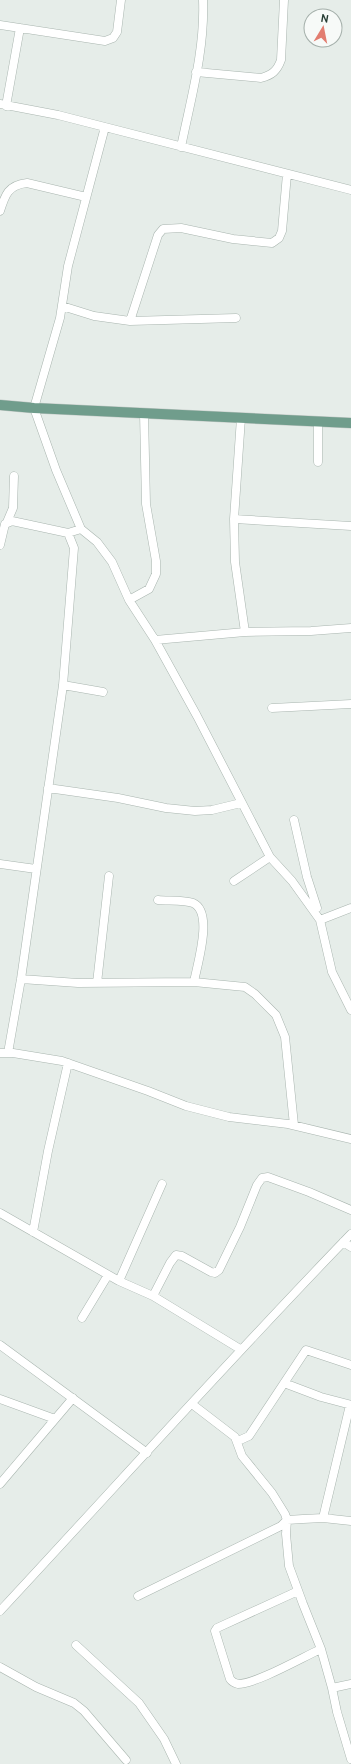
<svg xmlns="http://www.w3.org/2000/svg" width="351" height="1764" font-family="Cabin,sans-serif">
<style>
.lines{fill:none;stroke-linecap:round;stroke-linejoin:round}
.minor-casing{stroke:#a9b5af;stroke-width:9}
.major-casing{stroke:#c3c9c6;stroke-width:11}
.minor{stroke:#fff;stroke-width:8}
.major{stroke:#709d8c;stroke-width:10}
</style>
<rect width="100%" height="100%" fill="#e6ede9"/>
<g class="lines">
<!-- minor casing -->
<g class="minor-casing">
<path id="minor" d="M 0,25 L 105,41 L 113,38 L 117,32 L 121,0
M 196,72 L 261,78 C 272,75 277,71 281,60 L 284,0
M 0,104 L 58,115 L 351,190
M 6,106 L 20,28
M 105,127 L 68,266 L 60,318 L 34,408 L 56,470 L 81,529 L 97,542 L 112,562 L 129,600 L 155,640 L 197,716 L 270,857 L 292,881 L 320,920 L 332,972 L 351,1010
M 181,147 C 191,98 205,50 203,0
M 0,211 C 5,195 8,185 27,183 L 86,197
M 62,306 L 94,316 L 130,321 L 236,318
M 130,321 L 158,235 L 163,229 L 181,228 L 233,239 L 272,243 L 279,238 L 282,231 L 287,174
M 241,418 L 234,519 L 235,562 L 245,632
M 318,462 L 318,421
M 234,519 L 351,526
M 7,522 L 13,508 L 14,476
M 0,545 L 5,524 L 12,521 L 68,533 L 81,529
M 129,600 L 149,589 L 156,574 L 156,561 L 146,504 L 144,413
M 155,640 L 245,632 L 311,631 L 351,628
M 63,685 L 103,692
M 272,708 L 351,704
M 48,788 L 118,798 L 166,808 L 195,811 L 212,810 L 241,803
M 294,820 L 307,877 L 317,908
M 0,864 L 36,869
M 234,881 L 270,857
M 158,900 C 167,901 185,900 193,903 C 214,912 197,965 194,982
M 320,920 L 351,908
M 21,979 L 78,983 L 194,982 L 245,987 L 255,994 L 276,1015 L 285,1037 L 294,1125
M 97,983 L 109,876
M 0,1053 L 13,1053 L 62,1061 L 148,1091 L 186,1106 L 229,1117 L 288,1124 L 351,1139
M 8,1053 L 21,979 L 63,685 L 74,548 L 68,533
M 0,1213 L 119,1281 L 153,1296 L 240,1349
M 33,1232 L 48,1151 L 68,1063
M 343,1242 L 351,1247
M 119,1281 L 162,1184
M 153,1296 L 170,1263 L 176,1255 L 182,1256 L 211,1272 L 215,1273 L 219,1270 L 240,1227 L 257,1185 L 262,1178 L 268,1177 L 309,1192 L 351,1210
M 82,1318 L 108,1275
M 0,1345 L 147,1453
M 284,1383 L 321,1397 L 351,1405
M 0,1399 L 55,1419
M 192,1404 L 235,1437 L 242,1456 L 272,1493 L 285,1514 L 287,1520 L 286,1534 L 289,1566 L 303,1604 L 321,1649 L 332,1688 L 337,1712 L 351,1759
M 238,1441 L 249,1436 L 306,1350 L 351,1365
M 0,1484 L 73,1398
M 323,1518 L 350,1405
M 298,1591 L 217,1628 L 215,1631 L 230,1679 C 232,1682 234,1683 238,1684 C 256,1684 303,1657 321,1649
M 138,1596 L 281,1526 L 287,1520 L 303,1519 L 323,1518 L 351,1521
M 0,1611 C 117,1485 232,1357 351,1234
M 76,1645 L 139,1703 L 164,1739 L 176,1764
M 0,1667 L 36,1687 L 74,1703 L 84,1711 L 126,1760
M 332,1688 L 351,1684"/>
</g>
<!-- major casing -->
<g class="major-casing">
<path id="major" d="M 0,405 L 34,408 L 351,423"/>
</g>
<!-- minor -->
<use href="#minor" class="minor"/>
<!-- major -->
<use href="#major" class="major"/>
</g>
<!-- north arrow -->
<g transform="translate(323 28) rotate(10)"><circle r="19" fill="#f7faf8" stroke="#a4afaa"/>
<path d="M0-3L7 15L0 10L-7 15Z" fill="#e27d70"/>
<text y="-6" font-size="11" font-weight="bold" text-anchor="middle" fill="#273e35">N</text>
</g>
</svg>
